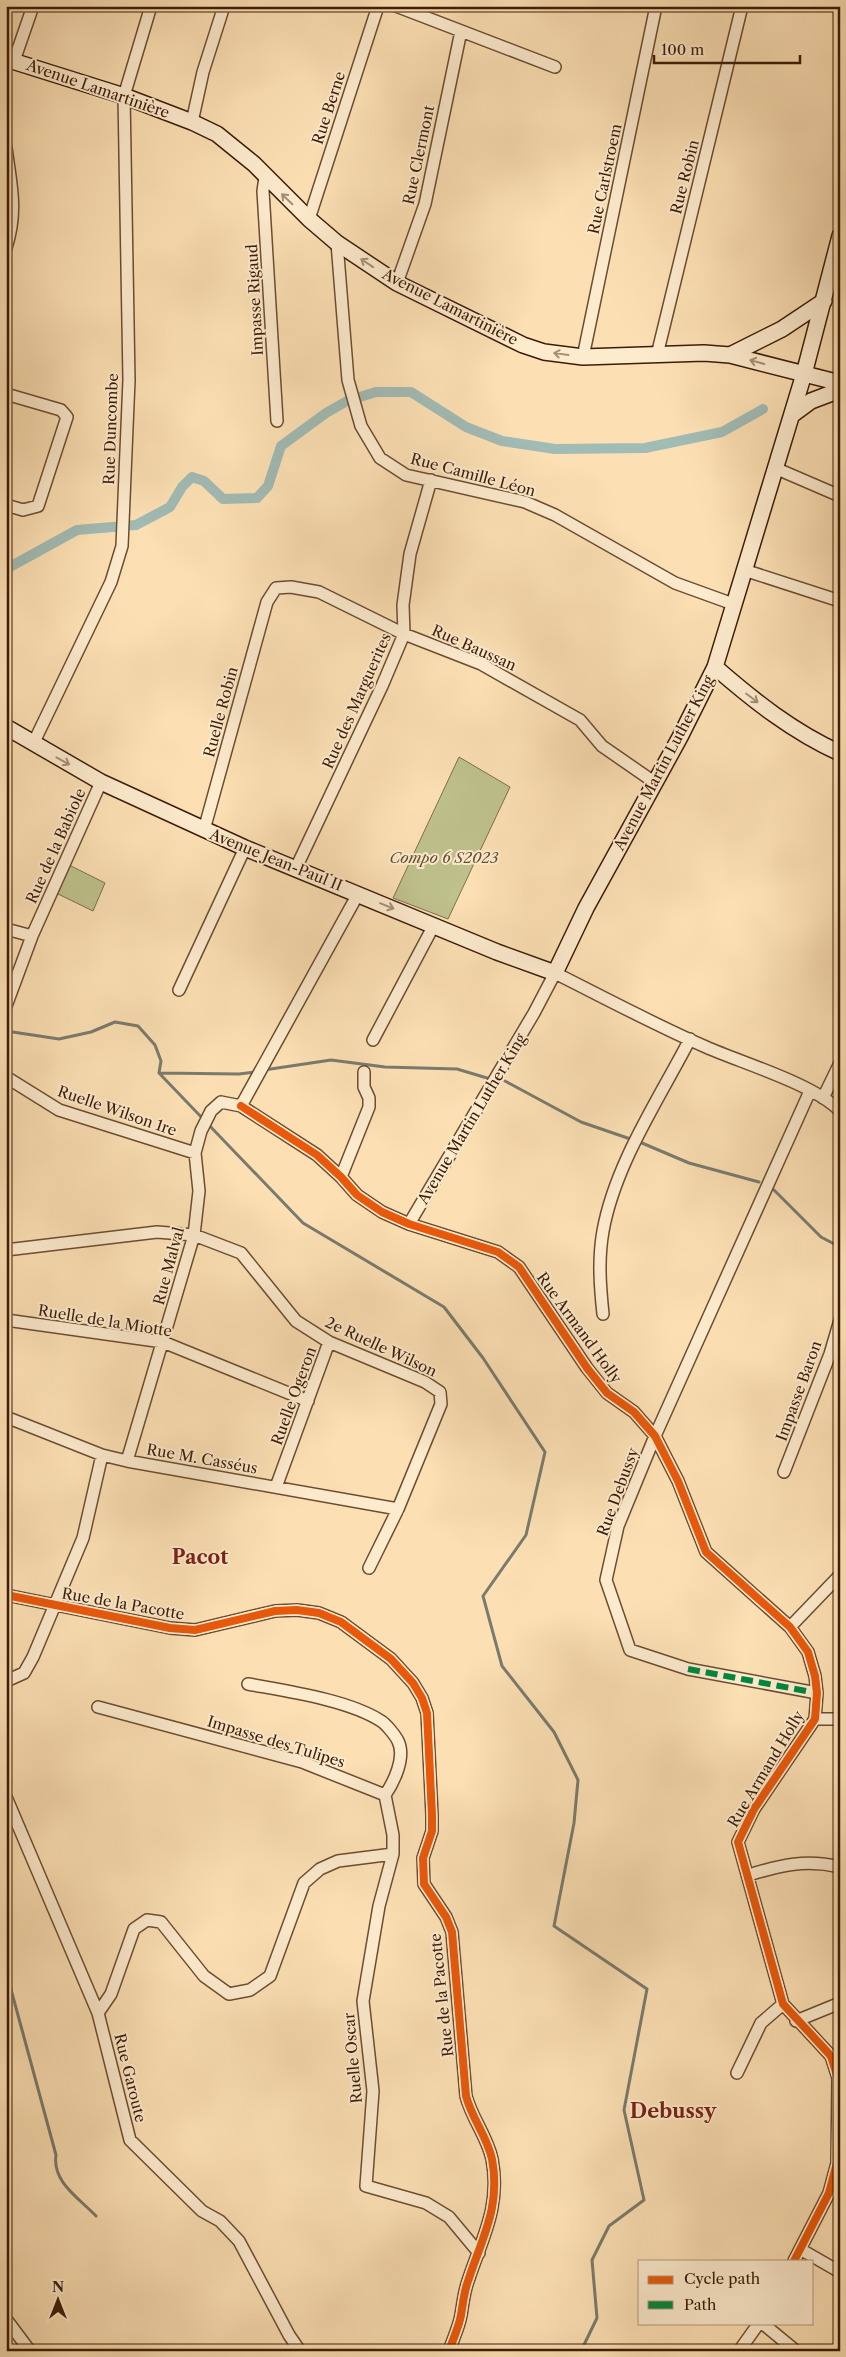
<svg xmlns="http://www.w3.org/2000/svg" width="846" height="2357" font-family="'Libre Caslon Text',serif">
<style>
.green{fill:#bfc28d;stroke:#7e6f4a}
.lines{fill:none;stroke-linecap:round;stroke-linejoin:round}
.stream{stroke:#797b6f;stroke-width:3}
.canal{stroke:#a1bbb5;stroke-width:10}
.street-casing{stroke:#6c4d32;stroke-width:14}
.secondary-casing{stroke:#3c1c07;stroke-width:18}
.street{stroke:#fdebce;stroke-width:11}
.secondary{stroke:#fdebce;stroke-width:15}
.quiet{stroke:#00873e;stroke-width:6;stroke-dasharray:12 6;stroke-linecap:butt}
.cycleway-casing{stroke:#fdebce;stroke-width:11}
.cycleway{stroke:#e8590c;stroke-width:8}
.oneway{stroke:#a68e74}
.labels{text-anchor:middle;stroke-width:4;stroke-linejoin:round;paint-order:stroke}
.street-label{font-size:15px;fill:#3c1c07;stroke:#fdebce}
.park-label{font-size:15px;font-style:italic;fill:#634e2f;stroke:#fdebce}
.district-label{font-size:20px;font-weight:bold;fill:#7a1f14;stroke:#fdebce}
</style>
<rect width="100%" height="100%" fill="#fce0b4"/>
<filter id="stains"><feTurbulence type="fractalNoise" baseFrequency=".004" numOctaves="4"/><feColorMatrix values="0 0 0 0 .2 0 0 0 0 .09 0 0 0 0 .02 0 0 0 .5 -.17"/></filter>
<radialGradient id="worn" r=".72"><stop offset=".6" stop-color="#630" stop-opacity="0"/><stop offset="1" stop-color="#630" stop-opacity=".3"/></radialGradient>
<!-- green -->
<path class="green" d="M 459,757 L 510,787 L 448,919 L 393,898 Z
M 69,865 L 105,883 L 93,911 L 56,893 Z"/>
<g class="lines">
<!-- stream -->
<path class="stream" d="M 6,1031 L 59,1039 L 91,1032 L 115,1022 L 138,1026 L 155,1045 L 161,1061 L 159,1073
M 264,1070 L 331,1060 L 385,1067 L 457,1069 L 487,1078
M 159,1073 L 303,1223 L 444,1307 L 483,1358 L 545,1452 L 526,1535 L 483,1596 L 502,1666 L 554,1732 L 578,1780 L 574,1823 L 554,1926 L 647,1989 L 624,2110 L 644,2200 L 609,2226 L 592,2260 L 597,2318 L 581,2351
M 159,1073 L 239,1074 L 255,1072
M 505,1081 L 581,1122 L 642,1143 L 689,1163 L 759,1182
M 772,1188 L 821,1237 L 840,1247
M 6,1971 L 56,2155 C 52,2182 79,2198 96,2216"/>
<!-- canal -->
<path class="canal" d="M 6,569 L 77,530 L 136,525 L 170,507 L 182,487 L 192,477 L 204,481 L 223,499 L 257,498 L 268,486 L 281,446 L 326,413 L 347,401 L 376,392 L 411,392 L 466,427 L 502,441 L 555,449 L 645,448 L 722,432 L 763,409"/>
<!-- street casing -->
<g class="street-casing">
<path id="street" d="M 396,6 L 555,67
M 14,61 L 33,6
M 192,122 L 203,72 L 224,6
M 6,148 C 11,185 18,211 6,248
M 265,177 L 263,191 L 277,421
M 309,219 L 378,6
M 337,243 L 348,380 L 361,426 L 380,458 L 406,475 L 525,502 L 555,515 L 675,583 L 733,604
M 397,283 L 425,204 L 461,31
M 657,355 L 742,6
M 583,357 L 656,6
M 6,394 L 61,410 L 67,417 L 38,506 L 23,510 L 6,505
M 775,468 L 840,496
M 744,570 L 840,601
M 33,744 L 111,582 L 122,546 L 129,380 L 124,96 L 151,6
M 204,830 L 267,602 L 276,588 L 291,587 L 319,592 L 404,634 L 481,664 L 580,720 L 602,746 L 654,782
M 296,868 L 382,686 L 404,634 L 403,605 L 410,554 L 431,480
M 6,929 L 32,936
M 179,990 L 245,848
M 6,1006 L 32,936 L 101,782
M 373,1040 L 434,925
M 6,1077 L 59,1110 L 195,1153
M 810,1091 L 655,1436 L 618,1526 L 606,1580 L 630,1650 L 688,1669 L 817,1693
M 823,1098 L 840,1063
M 241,1106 L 317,1155 L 341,1177 L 357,1195 L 382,1212 L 409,1224 L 498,1252 L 519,1267 L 587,1368 L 607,1393 L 634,1412 L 655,1436 L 678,1481 L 706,1552 L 790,1627 L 808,1652 L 815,1676 L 817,1693 L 815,1719 L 754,1809 L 738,1842 L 783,2004 L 831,2056 L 838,2078 L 837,2163 L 829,2193 L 794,2261
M 341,1177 L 369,1107 L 369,1098 L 364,1087 L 364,1072
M 409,1224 L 534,1013 L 555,973 C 605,998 655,1025 706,1047 C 742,1063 814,1084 840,1111
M 6,1250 L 157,1232 L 194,1235 L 241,1253 L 296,1321 L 329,1342 L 425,1382 L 440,1392 L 441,1404 L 398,1509 L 369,1568
M 603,1314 C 600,1286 598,1259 603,1231 C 615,1164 659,1099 690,1039
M 6,1320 L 163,1342 L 308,1401
M 6,1417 L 102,1455 L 127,1461 L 398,1509
M 127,1461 L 194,1235 L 199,1191 L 195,1153 L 201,1131 L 211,1111 L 221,1102 L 241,1106 L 358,894
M 784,1472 L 830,1354 L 840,1320
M 276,1487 L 329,1342
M 6,1595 L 170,1628 L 195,1630 L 275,1611 L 297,1610 L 319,1613 L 341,1622 L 391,1659 L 413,1683 L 422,1698 L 427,1713 L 432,1815 L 432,1831 L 423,1858 L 424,1884 L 446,1917 L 452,1932 L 466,2096 C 472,2119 487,2136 492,2159 C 501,2207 482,2238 468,2281 C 464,2292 463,2303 461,2315 C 459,2327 453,2339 449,2351
M 790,1627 L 840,1575
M 6,1681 L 24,1673 L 33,1657 L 83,1538 L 102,1455
M 248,1684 C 286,1691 349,1700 381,1721 C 386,1724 395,1735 398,1741 C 406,1757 394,1782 385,1795
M 98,1707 L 302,1762 L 385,1795 L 393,1835 L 393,1854 L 379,1906 L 363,2001 L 373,2091 L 366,2186 L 426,2203 L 449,2217 L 479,2253
M 815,1719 L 840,1719
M 6,1797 L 98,2013 L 130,2140 L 202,2211 L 220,2221 L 239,2241 L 289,2335 L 300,2351
M 749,1875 C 781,1865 806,1859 840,1867
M 98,2013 L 111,1994 L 134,1929 L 147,1920 L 161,1922 L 204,1976 L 229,1994 L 250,1990 L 270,1976 L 304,1883 L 320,1869 L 338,1861 L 393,1854
M 796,2021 L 840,2003
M 737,2073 L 761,2023 L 783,2004
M 800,2249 L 840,2272
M 6,2319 L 30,2351
M 762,2323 L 796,2351
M 739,2351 L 759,2323"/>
</g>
<!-- secondary casing -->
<g class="secondary-casing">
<path id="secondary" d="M 6,59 L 124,96 L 192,122 L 217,134 L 254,164 L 309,219 L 337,243 L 397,283 L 523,345 L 544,352 L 583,357 L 704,353 L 730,355 L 840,383
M 730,355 L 782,329 L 824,301
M 792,415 L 811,401 L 840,390
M 715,667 C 753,700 793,732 840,753
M 6,727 L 101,782 L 245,848 L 497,952 L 555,973 L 586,908 L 680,737 L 715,667 L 804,374 L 840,236"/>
</g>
<!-- street -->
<use href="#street" class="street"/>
<!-- secondary -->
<use href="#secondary" class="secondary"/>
<!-- quiet -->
<path class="quiet" d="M 688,1669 L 817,1693"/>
<!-- cycleway casing -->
<g class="cycleway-casing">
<path id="cycleway" d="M 241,1106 L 317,1155 L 341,1177 L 357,1195 L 382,1212 L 409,1224 L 498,1252 L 519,1267 L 587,1368 L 607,1393 L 634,1412 L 655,1436 L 678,1481 L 706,1552 L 790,1627 L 808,1652 L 815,1676 L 817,1693 L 815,1719 L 754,1809 L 738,1842 L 783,2004 L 831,2056 L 838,2078 L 837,2163 L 829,2193 L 794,2261
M 6,1595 L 170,1628 L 195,1630 L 275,1611 L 297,1610 L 319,1613 L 341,1622 L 391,1659 L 413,1683 L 422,1698 L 427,1713 L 432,1815 L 432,1831 L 423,1858 L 424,1884 L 446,1917 L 452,1932 L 466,2096 C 472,2119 487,2136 492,2159 C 501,2207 482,2238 468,2281 C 464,2292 463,2303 461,2315 C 459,2327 453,2339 449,2351"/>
</g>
<!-- cycleway -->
<use href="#cycleway" class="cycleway"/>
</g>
<!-- one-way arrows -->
<defs><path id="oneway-shaft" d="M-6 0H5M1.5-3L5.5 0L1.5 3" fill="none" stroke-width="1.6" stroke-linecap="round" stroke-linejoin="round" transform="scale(1.25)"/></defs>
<g class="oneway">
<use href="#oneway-shaft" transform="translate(287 199) rotate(-136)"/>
<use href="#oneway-shaft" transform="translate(367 263) rotate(-146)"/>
<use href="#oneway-shaft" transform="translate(561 354) rotate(-172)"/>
<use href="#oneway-shaft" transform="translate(757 362) rotate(-165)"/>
<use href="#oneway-shaft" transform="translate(752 698) rotate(37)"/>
<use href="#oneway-shaft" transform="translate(63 761) rotate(29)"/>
<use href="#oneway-shaft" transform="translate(387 906) rotate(22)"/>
</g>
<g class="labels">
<!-- street labels -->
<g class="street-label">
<text transform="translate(98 89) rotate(19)" y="5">Avenue Lamartinière</text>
<text transform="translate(329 108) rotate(-72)" y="5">Rue Berne</text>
<text transform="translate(419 155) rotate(-78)" y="5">Rue Clermont</text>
<text transform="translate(685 177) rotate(-76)" y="5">Rue Robin</text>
<text transform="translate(605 179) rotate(-78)" y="5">Rue Carlstroem</text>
<text transform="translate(255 300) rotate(-93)" y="5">Impasse Rigaud</text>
<text transform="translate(450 307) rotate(27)" y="5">Avenue Lamartinière</text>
<text transform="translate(111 429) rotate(-88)" y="5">Rue Duncombe</text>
<text transform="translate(473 475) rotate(15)" y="5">Rue Camille Léon</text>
<text transform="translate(474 648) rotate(24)" y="5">Rue Baussan</text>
<text transform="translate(357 701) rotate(-66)" y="5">Rue des Marguerites</text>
<text transform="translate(221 712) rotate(-75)" y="5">Ruelle Robin</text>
<text transform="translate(664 763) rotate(-62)" y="5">Avenue Martin Luther King</text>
<text transform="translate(56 846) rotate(-66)" y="5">Rue de la Babiole</text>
<text transform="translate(276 860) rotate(22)" y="5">Avenue Jean-Paul II</text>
<text transform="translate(117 1111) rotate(19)" y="5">Ruelle Wilson 1re</text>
<text transform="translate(472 1119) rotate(-59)" y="5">Avenue Martin Luther King</text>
<text transform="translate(169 1266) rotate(-75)" y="5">Rue Malval</text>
<text transform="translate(105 1321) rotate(9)" y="5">Ruelle de la Miotte</text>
<text transform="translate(579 1328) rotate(54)" y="5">Rue Armand Holly</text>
<text transform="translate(381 1347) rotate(25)" y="5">2e Ruelle Wilson</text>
<text transform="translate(799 1391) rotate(-70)" y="5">Impasse Baron</text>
<text transform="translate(294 1396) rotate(-70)" y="5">Ruelle Ogeron</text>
<text transform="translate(202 1459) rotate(10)" y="5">Rue M. Casséus</text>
<text transform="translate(618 1492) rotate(-70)" y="5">Rue Debussy</text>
<text transform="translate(123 1604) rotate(10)" y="5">Rue de la Pacotte</text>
<text transform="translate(276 1742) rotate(17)" y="5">Impasse des Tulipes</text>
<text transform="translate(766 1769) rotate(-59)" y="5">Rue Armand Holly</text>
<text transform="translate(442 1995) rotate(-96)" y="5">Rue de la Pacotte</text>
<text transform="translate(353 2058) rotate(-95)" y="5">Ruelle Oscar</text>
<text transform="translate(130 2078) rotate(76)" y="5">Rue Garoute</text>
</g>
<!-- park labels -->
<g class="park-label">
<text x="444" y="863">Compo 6 S2023</text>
</g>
<!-- district labels -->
<g class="district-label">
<text x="200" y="1564">Pacot</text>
<text x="673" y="2118">Debussy</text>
</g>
</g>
<!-- margin -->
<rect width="846" height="2357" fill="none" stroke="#fce0b4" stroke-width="25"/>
<rect x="8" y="8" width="831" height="2342" fill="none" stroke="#3c1c07" stroke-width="2.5"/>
<rect x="12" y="12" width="821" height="2332" fill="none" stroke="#3c1c07"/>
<!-- legend -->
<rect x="638" y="2260" width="175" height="65" fill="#fdebce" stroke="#b0987e"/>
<rect x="648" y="2276" width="25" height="8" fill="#e8590c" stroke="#b0987e"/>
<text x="684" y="2284" font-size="15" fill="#3c1c07">Cycle path</text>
<rect x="648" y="2301" width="25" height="8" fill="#00873e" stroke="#b0987e"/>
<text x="684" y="2310" font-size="15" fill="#3c1c07">Path</text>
<!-- north arrow -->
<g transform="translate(58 2300)" stroke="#fdebce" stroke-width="4" paint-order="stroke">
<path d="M0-4L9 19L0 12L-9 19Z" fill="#3c1c07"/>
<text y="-8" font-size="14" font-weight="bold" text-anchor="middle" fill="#3c1c07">N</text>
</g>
<!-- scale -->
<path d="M654 55v8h146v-8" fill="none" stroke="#3c1c07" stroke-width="2.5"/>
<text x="661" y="55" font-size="15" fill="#3c1c07" stroke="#fdebce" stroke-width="4" paint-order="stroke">100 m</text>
<rect width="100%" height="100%" filter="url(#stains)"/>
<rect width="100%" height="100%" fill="url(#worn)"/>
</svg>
